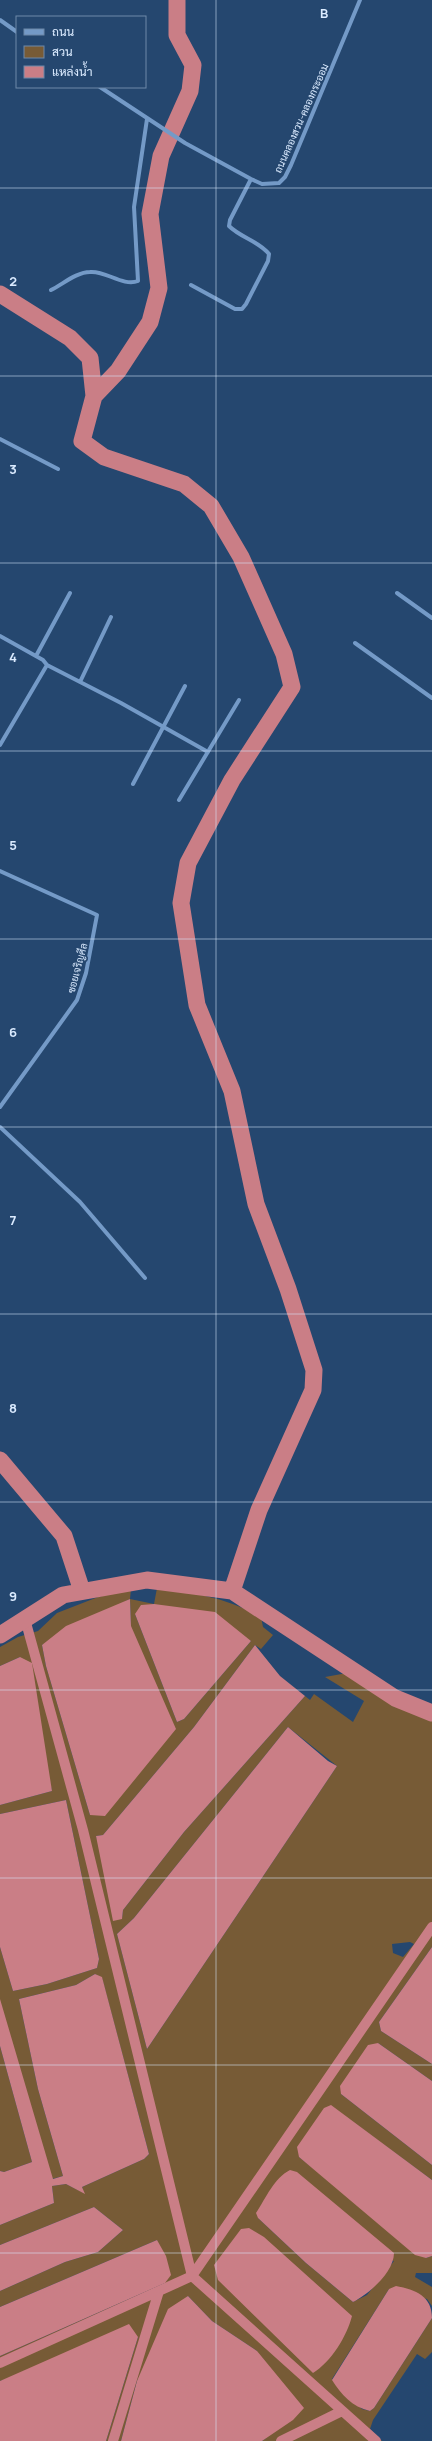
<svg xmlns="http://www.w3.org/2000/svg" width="432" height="2441" font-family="Manrope,Sarabun,sans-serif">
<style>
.green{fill:#775b36;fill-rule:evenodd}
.water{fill:#ca7e86}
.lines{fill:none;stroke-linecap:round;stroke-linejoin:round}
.canal{stroke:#ca7e86;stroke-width:10}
.river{stroke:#ca7e86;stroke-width:17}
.street{stroke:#749ac7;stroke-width:4}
.grid{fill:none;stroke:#dbebff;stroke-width:1;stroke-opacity:0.55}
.labels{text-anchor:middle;stroke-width:3.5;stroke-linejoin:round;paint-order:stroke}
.street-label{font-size:10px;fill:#dbebff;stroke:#25476f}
.grid-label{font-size:13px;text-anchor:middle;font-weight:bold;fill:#dbebff;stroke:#25476f;stroke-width:3.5;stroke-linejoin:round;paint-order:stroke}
</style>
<rect width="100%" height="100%" fill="#25476f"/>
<!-- green -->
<path class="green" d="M 157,1588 C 197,1593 226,1598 261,1617 L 263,1627 L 273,1635 L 261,1649 L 255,1645 L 194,1727 L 103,1835 L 96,1836 L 122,1918 L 123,1910 L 184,1832 L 305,1696 L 310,1700 L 314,1694 L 353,1722 L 364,1701 L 325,1677 L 347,1673 L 379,1694 L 432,1718 L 432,1947 L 379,2022 L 381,2031 L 432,2064 L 432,2081 L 378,2043 L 341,2094 L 432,2165 L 432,2180 L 331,2106 L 299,2157 L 426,2258 L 432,2256 L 432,2273 L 416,2273 L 415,2277 L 432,2287 L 432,2306 L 427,2299 L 389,2289 L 332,2379 L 362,2409 L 370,2411 L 374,2408 L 432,2318 L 432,2352 L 425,2359 L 417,2354 L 373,2420 L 370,2429 L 382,2441 L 262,2441 L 266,2438 L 257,2351 L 212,2321 L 188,2296 L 137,2381 L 121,2441 L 106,2441 L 138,2337 L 0,2381 L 0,2356 L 165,2283 L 157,2240 L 0,2307 L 0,2291 L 65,2262 L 98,2252 L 123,2230 L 94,2207 L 0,2245 L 0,2225 L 54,2203 L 52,2186 L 66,2184 L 84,2193 L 82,2187 L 144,2159 L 149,2154 L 102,1978 L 95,1974 L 76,1985 L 19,1999 L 38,2089 L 63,2176 L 52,2179 L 0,2003 L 0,1947 L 13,1991 L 47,1984 L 97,1968 L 99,1959 L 66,1800 L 0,1814 L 0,1805 L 52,1791 L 20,1657 L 0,1666 L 0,1647 L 18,1637 L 38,1631 L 57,1613 L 98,1597 L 131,1589 L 130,1599 L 154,1604 ZM 130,1599 L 131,1626 L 90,1815 L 46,1666 L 42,1645 ZM 135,1614 L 251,1641 L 184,1719 L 177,1722 ZM 288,1727 L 337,1766 L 147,2049 L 117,1934 L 134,1918 ZM 410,1942 L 414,1944 L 403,1957 L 393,1953 L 392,1944 ZM 258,2218 L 394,2261 L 367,2295 L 353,2302 L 306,2263 Z
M 0,2046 L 32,2162 L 4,2172 L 0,2171 Z"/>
<!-- water -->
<path class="water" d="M 130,1599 L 131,1626 L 176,1729 L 105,1816 L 90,1815 L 46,1666 L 42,1645 L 66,1626 Z
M 154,1604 L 215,1612 L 251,1641 L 184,1719 L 177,1722 L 135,1614 L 141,1605 Z
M 255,1645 L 280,1676 L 305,1696 L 184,1832 L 123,1910 L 122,1919 L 113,1921 L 96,1836 L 103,1835 L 194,1727 Z
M 20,1657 L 32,1663 L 52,1791 L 0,1805 L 0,1666 Z
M 288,1727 L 328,1761 L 337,1766 L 147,2049 L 117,1934 L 134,1918 Z
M 66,1800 L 99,1959 L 97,1968 L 47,1984 L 13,1991 L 0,1947 L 0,1814 Z
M 432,1947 L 432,2064 L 381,2031 L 379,2022 Z
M 95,1974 L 102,1977 L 149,2154 L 144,2159 L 82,2187 L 85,2194 L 66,2184 L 52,2186 L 54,2203 L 0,2225 L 0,2171 L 4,2172 L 32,2162 L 0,2046 L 0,1999 L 53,2179 L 63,2176 L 38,2089 L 19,1999 L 76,1985 Z
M 378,2043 L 432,2081 L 432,2165 L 341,2094 L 340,2086 L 368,2045 Z
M 331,2105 L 432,2180 L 432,2256 L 426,2258 L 415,2255 L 299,2157 L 297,2147 L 324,2108 Z
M 290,2170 L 297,2172 L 394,2253 C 394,2272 369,2294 353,2302 L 306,2263 L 258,2218 L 256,2213 C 266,2198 274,2178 290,2170 Z
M 94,2207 L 123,2230 L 98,2252 L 65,2262 L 0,2291 L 0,2245 Z
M 249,2228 L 264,2237 L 352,2316 C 347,2336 331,2362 313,2373 L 218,2280 L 214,2265 L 241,2229 Z
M 157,2240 L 166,2256 L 171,2275 L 165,2283 L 0,2356 L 0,2307 Z
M 396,2286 C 416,2290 432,2296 432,2318 L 374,2408 L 370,2411 C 352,2407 341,2394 332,2380 L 389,2289 Z
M 188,2296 L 212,2321 L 257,2351 L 304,2408 L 293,2420 L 262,2441 L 121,2441 L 137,2381 L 168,2309 Z
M 129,2324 L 138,2337 L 106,2441 L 0,2441 L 0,2381 Z"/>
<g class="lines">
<!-- canal -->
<path class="canal" d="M 25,1619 L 83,1830 L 192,2276 L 376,2441
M 0,2363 L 192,2276 L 432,1927
M 113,2441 L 159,2291
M 281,2441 L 342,2411"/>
<!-- river -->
<path class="river" d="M 0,294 L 70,338 L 90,358 L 94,396 L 82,441 L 104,457 L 184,484 L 211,506 L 241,557 L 284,654 L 292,687 L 232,780 L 188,863 L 181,903 L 197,1005 L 232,1091 L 256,1204 L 288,1289 L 314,1370 L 313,1390 L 259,1510 L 232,1591
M 94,396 L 118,371 L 150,322 L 159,288 L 150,214 L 161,156 L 190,91 L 193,65 L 177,35 L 177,0
M 0,1460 L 64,1536 L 82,1591
M 0,1635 L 63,1595 L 147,1580 L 232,1591 L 395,1698 L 432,1713"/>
<!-- street -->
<path class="street" d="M 0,20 L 17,32
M 100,87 L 185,143 L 251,179 L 262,184 L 279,183 L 285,177 L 291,165 L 360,0
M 191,285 L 235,309 L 242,309 L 246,304 L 268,261 L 269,254 C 259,241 241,238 229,226 L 230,220 L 251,179
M 51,290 C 63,284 77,272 90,272 C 105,270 123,287 138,281 L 134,207 L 147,119
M 0,439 L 58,469
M 397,593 L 432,618
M 0,636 L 43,660 L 47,665 L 0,745
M 355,643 L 432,698
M 36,656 L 70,593
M 47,665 L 121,703 L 208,752
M 80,682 L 111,617
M 133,784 L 185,686
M 179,800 L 239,700
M 0,871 L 97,915 L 86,973 L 77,1000 L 0,1107
M 0,1127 L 80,1202 L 145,1278"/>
</g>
<!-- grid -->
<path class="grid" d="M 216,0 L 216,2441M 0,188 L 432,188M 0,376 L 432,376M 0,563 L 432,563M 0,751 L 432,751M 0,939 L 432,939M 0,1127 L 432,1127M 0,1314 L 432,1314M 0,1502 L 432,1502M 0,1690 L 432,1690M 0,1878 L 432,1878M 0,2065 L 432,2065M 0,2253 L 432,2253"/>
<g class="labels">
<!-- street labels -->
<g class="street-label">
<text transform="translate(301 118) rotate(-66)" y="4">ถนนคลองสวน-คลองกระออม</text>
<text transform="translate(77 968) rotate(-75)" y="4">ซอยเจริญศีล</text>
</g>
</g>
<g class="grid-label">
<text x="324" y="18">B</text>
<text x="13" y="286">2</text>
<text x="13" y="474">3</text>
<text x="13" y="662">4</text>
<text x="13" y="850">5</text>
<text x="13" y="1037">6</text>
<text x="13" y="1225">7</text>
<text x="13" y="1413">8</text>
<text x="13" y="1601">9</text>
</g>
<!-- legend -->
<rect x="16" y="16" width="130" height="72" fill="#25476f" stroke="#6e89a9"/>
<rect x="24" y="29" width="20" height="6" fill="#749ac7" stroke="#6e89a9"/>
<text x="52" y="36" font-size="12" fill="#dbebff">ถนน</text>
<rect x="24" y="46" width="20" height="12" fill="#775b36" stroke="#6e89a9"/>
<text x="52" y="56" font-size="12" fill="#dbebff">สวน</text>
<rect x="24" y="66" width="20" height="12" fill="#ca7e86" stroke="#6e89a9"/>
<text x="52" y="76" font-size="12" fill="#dbebff">แหล่งน้ำ</text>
</svg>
